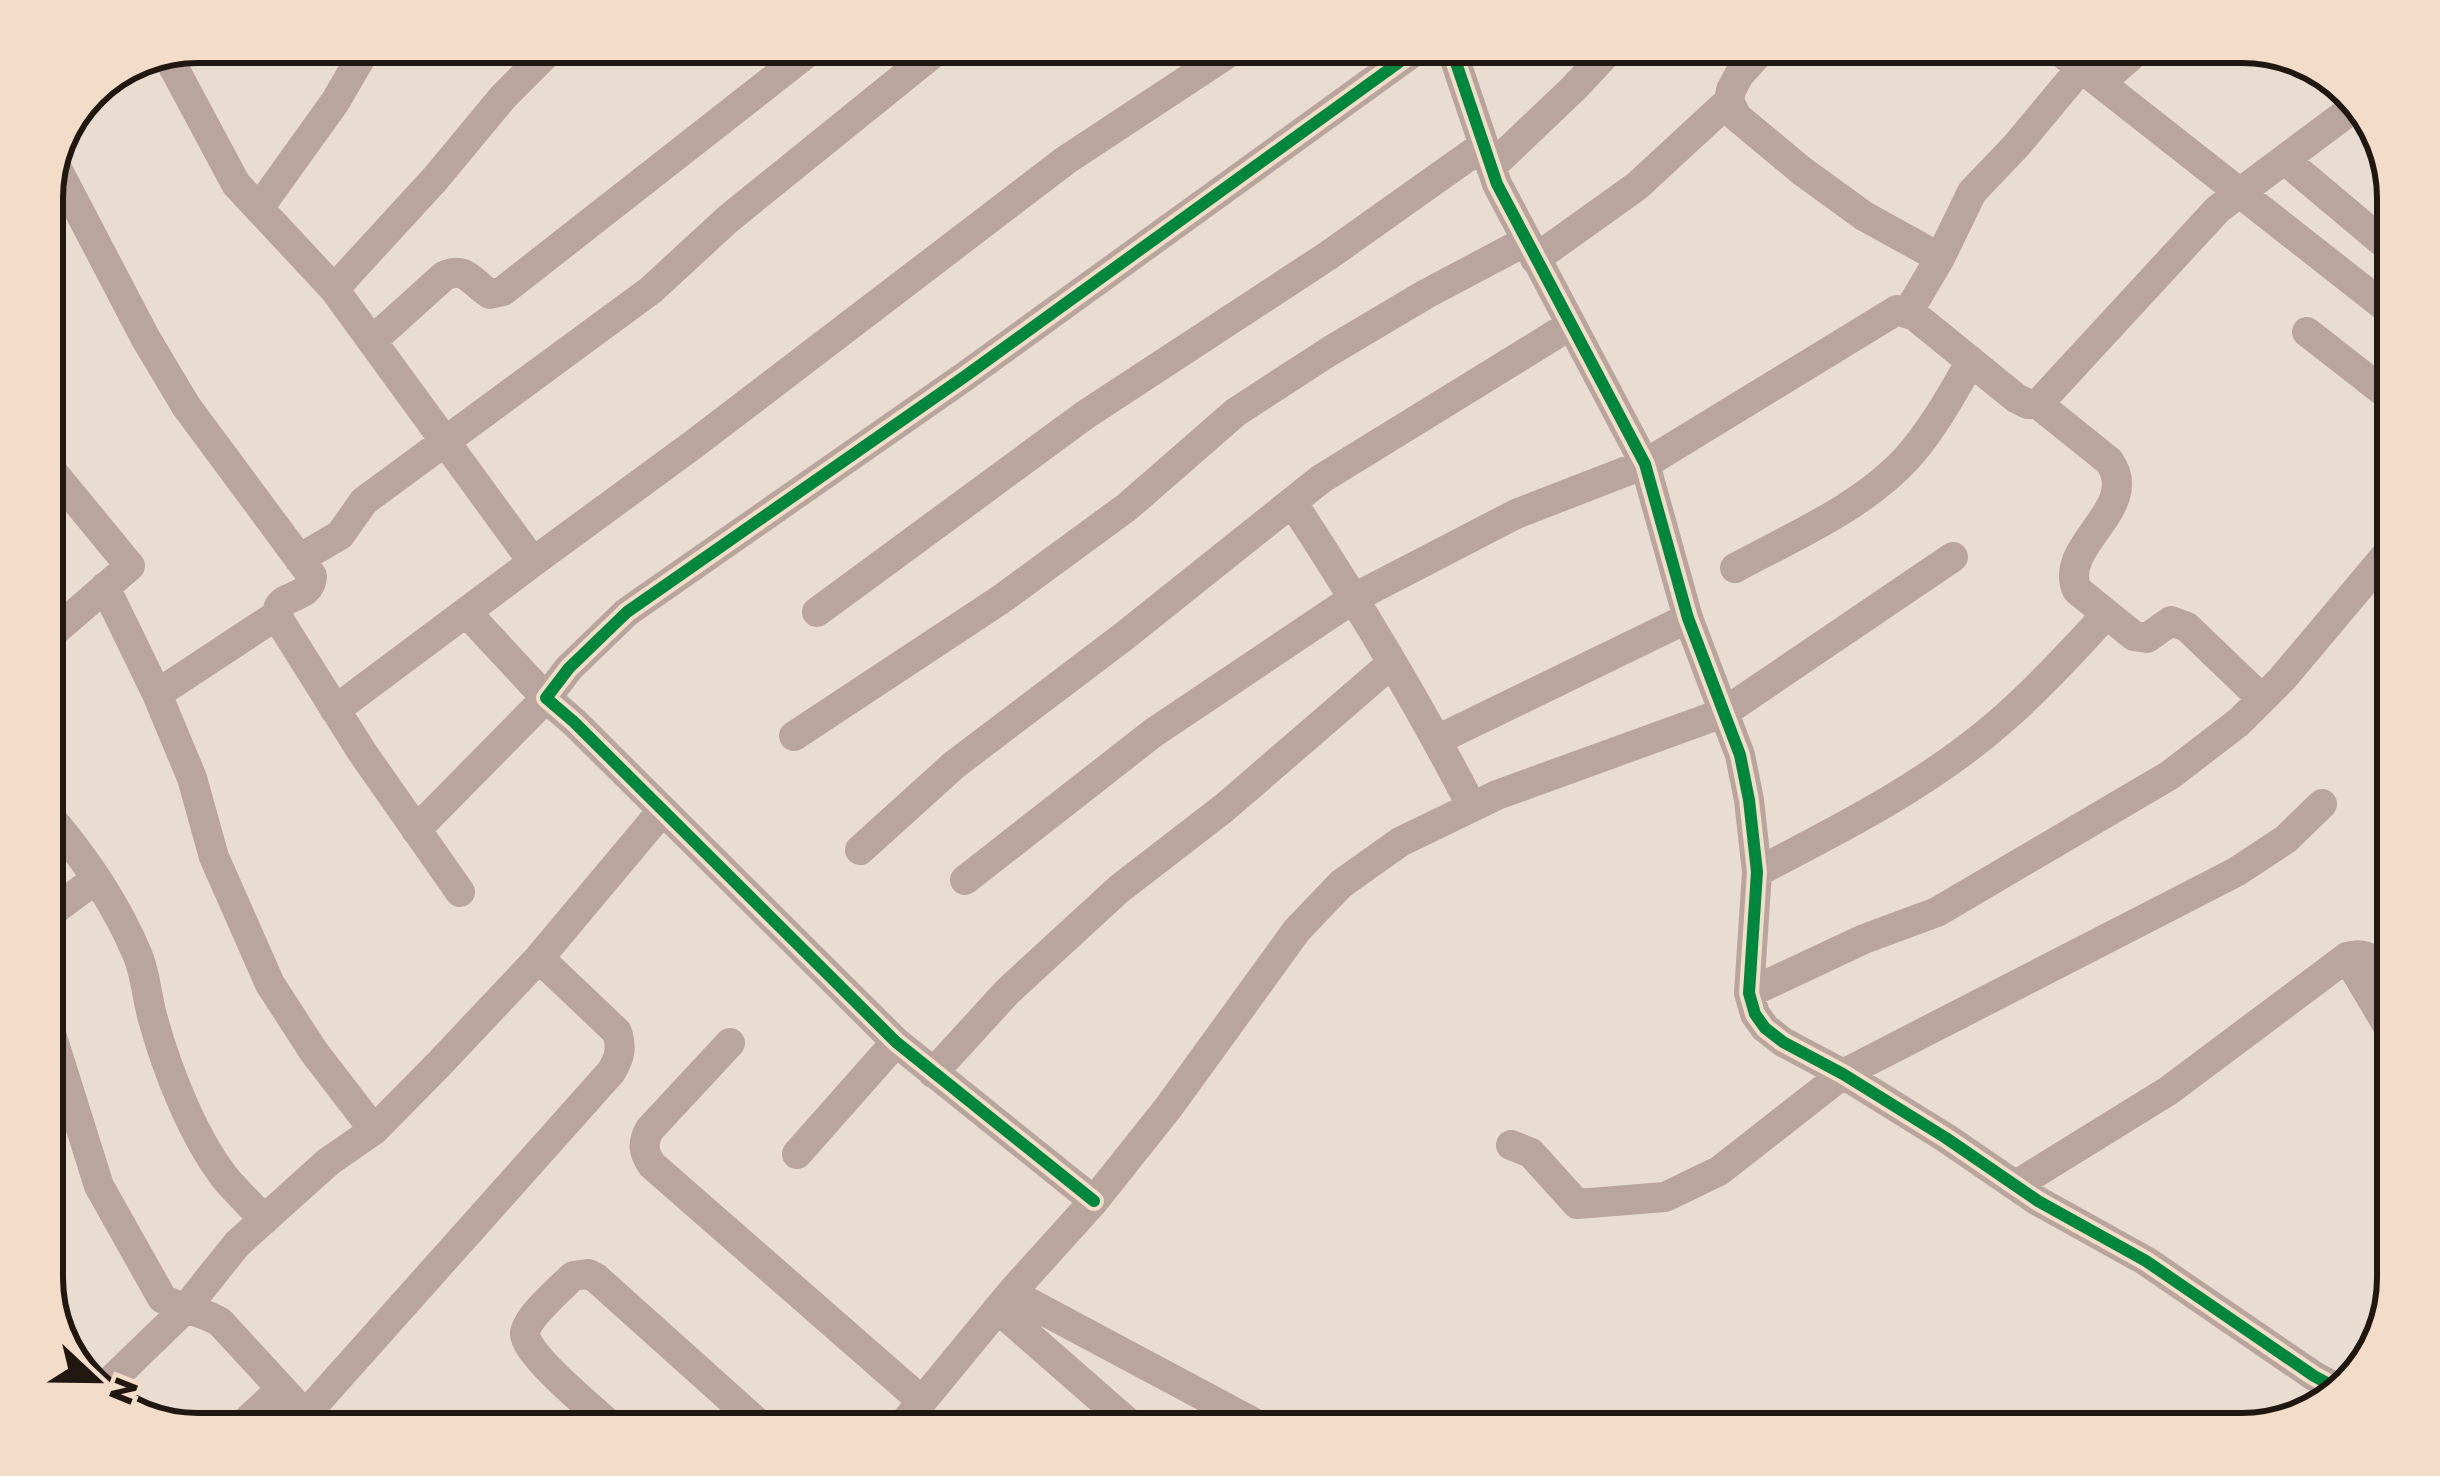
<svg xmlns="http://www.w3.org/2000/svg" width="2440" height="1476" font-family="'Golos Text',sans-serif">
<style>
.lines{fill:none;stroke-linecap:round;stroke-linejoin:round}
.minor{stroke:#b9a49e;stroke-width:30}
.cycleway-casing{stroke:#f3dcc8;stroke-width:20}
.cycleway{stroke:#00873e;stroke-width:12}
.rim{fill:none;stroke:#1f1710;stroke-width:6}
</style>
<rect width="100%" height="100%" fill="#e9ddd2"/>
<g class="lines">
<!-- minor -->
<path class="minor" d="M 1449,42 L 1497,184 L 1645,464 L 1688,618 L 1740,755 L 1749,800 L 1757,872 L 1749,993 L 1755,1014 L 1765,1028 L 1783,1042 L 1843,1074 L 1946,1138 L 2038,1201 L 2146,1261 L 2314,1376 L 2342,1391
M 1769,42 L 1739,75 L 1731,90 L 1729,101 L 1737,117 L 1802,171 L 1864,216 L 1940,258
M 2048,42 L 2398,317
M 167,55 L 236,184 L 334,289 L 533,562 L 694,444 L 1066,160 L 1245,42
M 2100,83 L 2147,42
M 2285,160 L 2398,255
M 54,163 L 146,339 L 186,406 L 312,576 C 311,605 266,590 281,623 L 362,752 L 460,892
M 1491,167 L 1574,88 L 1617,42
M 259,208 L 335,102 L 370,42
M 1535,259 L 1637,186 L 1729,101
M 334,289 L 435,179 L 503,97 L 558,42
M 1908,312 L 1940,258 L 1972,192 L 2016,146 L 2081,68
M 2307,332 L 2398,403
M 373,340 L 444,276 C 466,265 473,284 490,294 L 503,291 L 821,42
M 2038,404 L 2109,461 C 2143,508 2057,545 2077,590 L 2134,636 L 2147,638 L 2171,621 L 2187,627 L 2262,699
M 42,459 L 130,566 L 42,642
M 1292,502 C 1357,601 1418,702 1472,807
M 299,559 L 340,535 L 364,501 L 651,290 L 728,219 L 947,42
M 1735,568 C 1794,536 1863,507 1909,456 C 1934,427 1952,394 1971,361
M 105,587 L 157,694 L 192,778 L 214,857 L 270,984 L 314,1052 L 374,1130
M 817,612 L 1085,415 L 1329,255 L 1484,145
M 157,694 L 277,615
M 335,710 L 533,562
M 794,736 L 1000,600 L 1127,507 L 1236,412 L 1330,351 L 1426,294 L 1526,241
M 1437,740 L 1688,618
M 42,808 C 80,851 116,903 138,956 C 146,976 147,999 153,1019 C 167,1070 193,1137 226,1179 C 238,1193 252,1206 264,1220
M 416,830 L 546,698 L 466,612
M 860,850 L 954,765 L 1123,637 L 1321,479 L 1569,326
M 1757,872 C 1842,828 1929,784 2001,721 C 2039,688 2072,651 2106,615
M 965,880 L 1153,733 L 1354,598 L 1516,514 L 1645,464 L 1897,310 L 1915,316 L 2016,398 L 2028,404 L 2038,404 L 2218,209 L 2360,103
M 42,919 L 96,879
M 2347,957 L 2391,1031 L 2398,1025
M 1749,993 L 1864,939 L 1937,912 L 2170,775 L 2239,722 L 2282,679 L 2398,541
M 42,1005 L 99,1186 L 162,1298 C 180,1310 201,1310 220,1322 L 323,1434
M 730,1043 L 650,1129 C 642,1143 643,1152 652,1165 L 922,1401
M 933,1073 L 1007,992 L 1119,889 L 1224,808 L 1392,663
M 1511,1145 L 1531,1153 L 1577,1204 L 1665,1197 L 1719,1171 L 1843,1074 L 2236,872 L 2286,839 L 2322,804
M 797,1154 L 896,1042
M 2016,1185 L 2168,1091 L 2347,957 C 2371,949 2384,970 2398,986
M 1094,1201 L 896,1042 L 574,722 L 546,698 L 569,668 L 627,612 L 964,377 L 1427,42
M 1011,1293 L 1275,1434
M 998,1309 L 1141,1434
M 99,1392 L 185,1309 L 237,1244 L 328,1162 L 374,1130 L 440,1063 L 539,958 L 662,811
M 305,1415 L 611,1072 C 620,1057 622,1049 617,1032 L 539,958
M 445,1433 L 446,1434
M 233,1434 L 280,1390
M 620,1434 C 602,1417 523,1354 525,1333 C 527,1317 561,1288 573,1276 L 588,1274 L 596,1278 L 770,1434
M 895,1434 L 1011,1293 L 1094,1201 L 1168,1108 L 1297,930 L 1341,884 L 1400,842 L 1497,795 L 1723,713 L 1953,557"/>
<!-- cycleway casing -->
<g class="cycleway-casing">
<path id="cycleway" d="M 1449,42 L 1497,184 L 1645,464 L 1688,618 L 1740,755 L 1749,800 L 1757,872 L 1749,993 L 1755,1014 L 1765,1028 L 1783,1042 L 1843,1074 L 1946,1138 L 2038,1201 L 2146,1261 L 2314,1376 L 2342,1391
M 1094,1201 L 896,1042 L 574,722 L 546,698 L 569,668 L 627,612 L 964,377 L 1427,42"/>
</g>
<!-- cycleway -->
<use href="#cycleway" class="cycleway"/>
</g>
<!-- crop -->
<path d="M0 0H2440V1476H0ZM198 63H2242A135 135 0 0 1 2377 198V1278A135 135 0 0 1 2242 1413H198A135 135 0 0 1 63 1278V198A135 135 0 0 1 198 63Z" fill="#f3dcc8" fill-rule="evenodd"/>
<path class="rim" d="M198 63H2242A135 135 0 0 1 2377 198V1278A135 135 0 0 1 2242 1413H198A135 135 0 0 1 63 1278V198A135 135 0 0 1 198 63Z"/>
<!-- north arrow -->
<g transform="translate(96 1380) rotate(112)" stroke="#f3dcc8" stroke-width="9" paint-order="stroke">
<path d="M0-9L21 45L0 30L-21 45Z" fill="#1f1710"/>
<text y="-18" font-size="33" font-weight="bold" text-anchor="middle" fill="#1f1710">N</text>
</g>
</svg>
